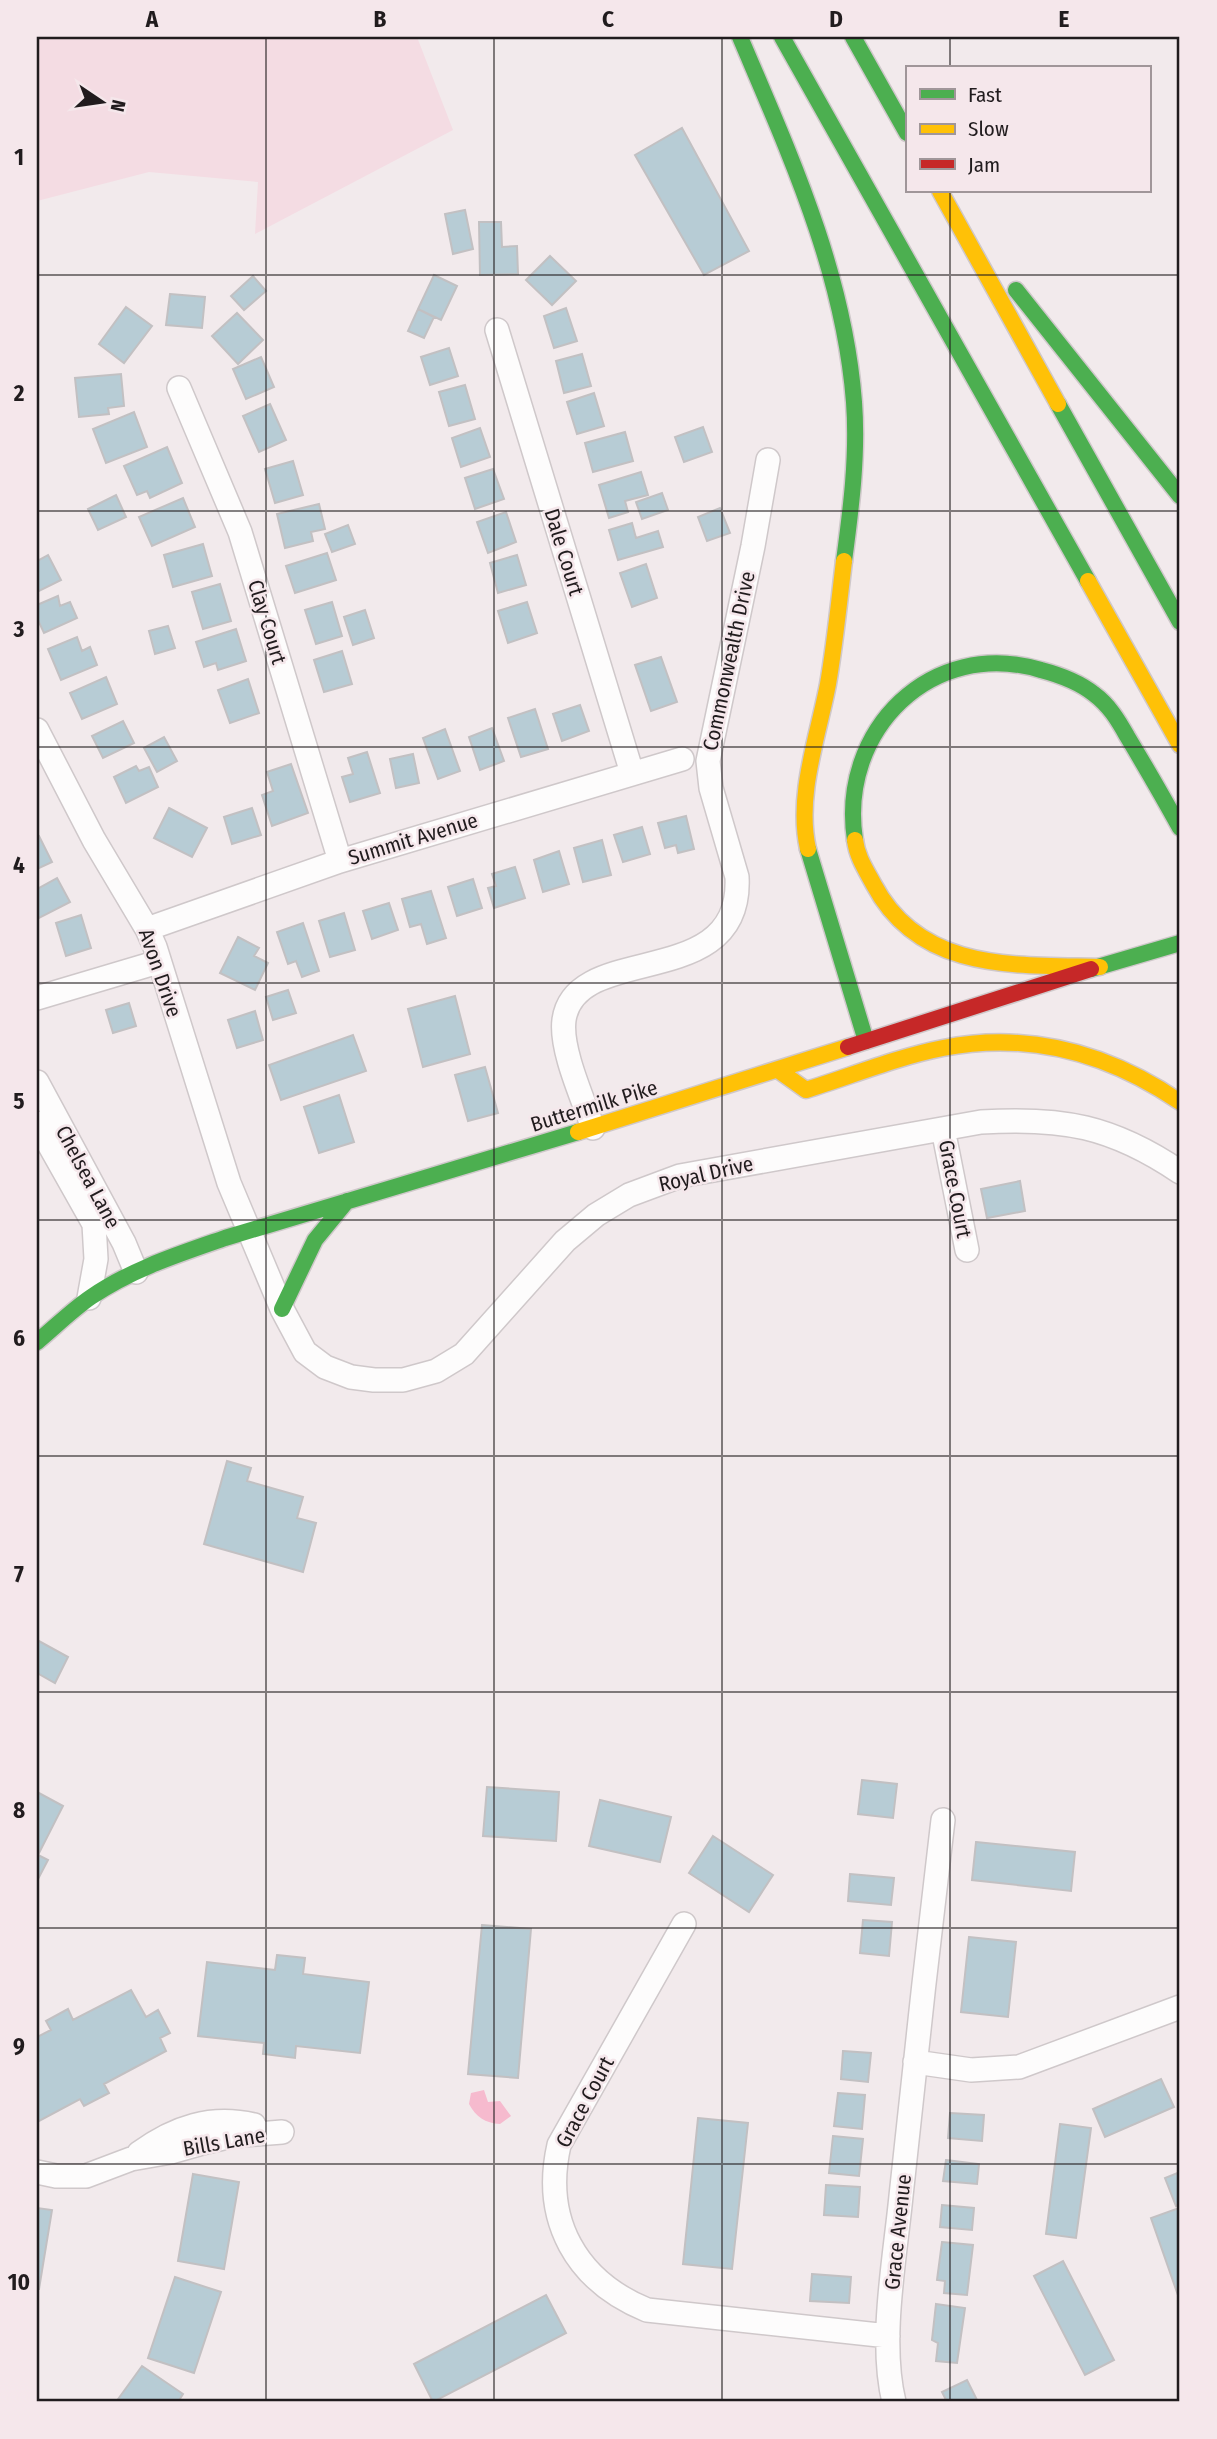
<svg xmlns="http://www.w3.org/2000/svg" width="1217" height="2439" font-family="'Fira Sans Condensed',sans-serif">
<style>
.green{fill:#f4dce3}
.water{fill:#f6bace}
.building{fill:#b7ccd5;stroke:#c2c0c2;stroke-width:2}
.lines{fill:none;stroke-linecap:round;stroke-linejoin:round}
.street-casing{stroke:#cfc8ca;stroke-width:26}
.fast-casing{stroke:#cfc8ca;stroke-width:19}
.slow-casing{stroke:#cfc8ca;stroke-width:19}
.jam-casing{stroke:#cfc8ca;stroke-width:19}
.street{stroke:#fdfcfc;stroke-width:23}
.fast{stroke:#4caf50;stroke-width:16}
.slow{stroke:#ffc107;stroke-width:16}
.jam{stroke:#c62828;stroke-width:16}
.grid{fill:none;stroke:#211c1e;stroke-width:2;stroke-opacity:0.55}
.labels{text-anchor:middle;stroke-width:5;stroke-linejoin:round;paint-order:stroke}
.street-label{font-size:21px;fill:#211c1e;stroke:#f5e7eb}
.neatline{fill:none;stroke:#211c1e;stroke-width:2.5}
.grid-label{font-size:23px;text-anchor:middle;font-weight:bold;fill:#211c1e}
</style>
<rect width="100%" height="100%" fill="#f2eaec"/>
<!-- green -->
<path class="green" d="M 37,37 L 417,37 L 453,130 L 255,234 L 258,182 L 149,172 L 37,201 Z"/>
<!-- water -->
<path class="water" d="M 484,2090 L 488,2102 L 500,2101 L 511,2116 L 500,2124 C 485,2123 476,2117 469,2104 L 471,2093 Z"/>
<!-- building -->
<path class="building" d="M 682,128 L 749,251 L 704,275 L 635,155 Z
M 465,210 L 473,249 L 453,254 L 445,214 Z
M 479,222 L 501,222 L 502,247 L 517,246 L 518,274 L 480,275 Z
M 550,256 L 576,281 L 552,305 L 526,280 Z
M 434,275 L 457,286 L 441,320 L 418,309 Z
M 253,276 L 266,291 L 244,310 L 231,296 Z
M 170,294 L 205,297 L 202,328 L 166,325 Z
M 126,307 L 152,326 L 124,363 L 99,344 Z
M 566,308 L 577,341 L 554,348 L 544,316 Z
M 418,309 L 434,317 L 424,338 L 408,331 Z
M 237,313 L 263,340 L 238,364 L 212,336 Z
M 449,348 L 458,376 L 430,385 L 421,357 Z
M 582,354 L 591,386 L 564,393 L 556,361 Z
M 261,357 L 274,387 L 246,399 L 233,369 Z
M 121,374 L 124,406 L 108,408 L 109,414 L 79,417 L 75,378 Z
M 465,385 L 475,419 L 449,426 L 439,392 Z
M 594,393 L 604,426 L 577,434 L 567,402 Z
M 270,404 L 286,440 L 259,452 L 243,416 Z
M 134,412 L 147,447 L 106,463 L 93,429 Z
M 703,427 L 712,452 L 684,462 L 675,437 Z
M 480,428 L 490,457 L 461,467 L 452,438 Z
M 625,432 L 633,461 L 593,472 L 585,443 Z
M 167,447 L 182,483 L 150,498 L 147,491 L 137,495 L 124,466 Z
M 293,461 L 303,495 L 275,503 L 265,469 Z
M 493,469 L 504,499 L 475,509 L 465,478 Z
M 641,472 L 648,495 L 625,501 L 628,512 L 609,518 L 599,485 Z
M 662,493 L 668,510 L 642,519 L 636,502 Z
M 116,495 L 126,517 L 98,530 L 88,509 Z
M 183,498 L 195,527 L 152,546 L 139,517 Z
M 319,504 L 325,529 L 311,532 L 313,541 L 285,548 L 277,514 Z
M 720,508 L 730,533 L 707,541 L 698,517 Z
M 506,512 L 516,542 L 488,553 L 477,522 Z
M 632,523 L 636,538 L 658,531 L 663,547 L 618,560 L 609,530 Z
M 348,525 L 355,544 L 332,552 L 325,534 Z
M 203,544 L 212,576 L 173,587 L 164,555 Z
M 327,553 L 336,580 L 295,593 L 286,566 Z
M 48,555 L 61,580 L 37,592 L 37,561 Z
M 517,555 L 526,585 L 498,593 L 490,563 Z
M 646,564 L 657,598 L 632,607 L 620,573 Z
M 220,584 L 231,621 L 203,629 L 192,592 Z
M 58,596 L 60,606 L 70,602 L 77,618 L 44,633 L 37,618 L 37,605 Z
M 332,602 L 342,636 L 316,644 L 305,610 Z
M 527,602 L 537,633 L 508,643 L 498,611 Z
M 365,610 L 374,638 L 353,645 L 344,617 Z
M 168,626 L 175,648 L 155,654 L 149,631 Z
M 236,629 L 246,661 L 218,670 L 216,663 L 204,667 L 196,642 Z
M 77,637 L 82,651 L 90,647 L 97,665 L 61,680 L 48,649 Z
M 342,651 L 352,684 L 324,692 L 314,660 Z
M 661,657 L 677,702 L 651,711 L 635,665 Z
M 106,677 L 117,704 L 82,719 L 70,693 Z
M 248,679 L 259,713 L 230,723 L 218,690 Z
M 580,705 L 589,731 L 562,741 L 553,714 Z
M 535,709 L 548,749 L 521,757 L 508,718 Z
M 123,721 L 134,743 L 103,758 L 92,736 Z
M 492,728 L 504,761 L 480,770 L 469,737 Z
M 445,729 L 460,771 L 438,779 L 423,738 Z
M 164,737 L 177,761 L 157,772 L 144,748 Z
M 367,752 L 380,793 L 350,802 L 342,777 L 353,774 L 348,758 Z
M 413,754 L 419,783 L 396,788 L 390,759 Z
M 291,764 L 308,813 L 272,826 L 262,795 L 273,791 L 267,772 Z
M 136,766 L 139,771 L 149,767 L 158,787 L 126,803 L 114,777 Z
M 169,808 L 207,828 L 192,857 L 154,838 Z
M 252,808 L 261,835 L 232,844 L 224,817 Z
M 686,816 L 694,849 L 678,853 L 676,845 L 665,848 L 658,823 Z
M 642,827 L 650,854 L 623,862 L 614,835 Z
M 39,836 L 52,862 L 37,869 L 37,837 Z
M 602,840 L 611,875 L 583,882 L 574,848 Z
M 559,851 L 569,884 L 543,892 L 534,860 Z
M 515,867 L 525,898 L 494,908 L 488,888 L 496,886 L 492,874 Z
M 57,878 L 70,902 L 39,918 L 37,914 L 37,889 Z
M 473,879 L 482,908 L 457,916 L 448,887 Z
M 431,891 L 446,938 L 427,944 L 421,924 L 410,927 L 402,899 Z
M 389,903 L 398,930 L 372,939 L 363,911 Z
M 344,913 L 355,950 L 330,957 L 319,921 Z
M 81,915 L 91,948 L 66,956 L 56,923 Z
M 303,923 L 319,971 L 302,977 L 296,961 L 288,964 L 277,932 Z
M 238,937 L 259,948 L 254,956 L 268,963 L 255,990 L 220,973 Z
M 288,990 L 296,1013 L 273,1020 L 266,997 Z
M 455,996 L 470,1054 L 423,1067 L 408,1009 Z
M 129,1003 L 136,1026 L 113,1033 L 106,1010 Z
M 255,1011 L 263,1040 L 237,1048 L 228,1020 Z
M 353,1035 L 366,1071 L 281,1100 L 269,1065 Z
M 485,1067 L 498,1113 L 468,1121 L 455,1075 Z
M 339,1095 L 354,1142 L 319,1153 L 304,1107 Z
M 1020,1181 L 1025,1211 L 987,1218 L 981,1189 Z
M 227,1461 L 251,1468 L 247,1481 L 303,1497 L 297,1518 L 316,1523 L 303,1572 L 204,1544 Z
M 37,1640 L 68,1657 L 55,1683 L 37,1673 Z
M 862,1780 L 897,1784 L 893,1818 L 858,1814 Z
M 487,1787 L 559,1792 L 556,1841 L 483,1836 Z
M 37,1792 L 63,1806 L 38,1855 L 48,1860 L 37,1881 Z
M 600,1800 L 671,1817 L 660,1862 L 589,1846 Z
M 713,1836 L 773,1875 L 749,1912 L 689,1873 Z
M 976,1842 L 1075,1852 L 1071,1891 L 972,1880 Z
M 850,1874 L 894,1878 L 891,1905 L 848,1901 Z
M 863,1920 L 892,1922 L 889,1956 L 860,1953 Z
M 482,1925 L 531,1929 L 518,2078 L 468,2074 Z
M 969,1937 L 1016,1942 L 1008,2017 L 961,2012 Z
M 277,1955 L 305,1958 L 303,1974 L 369,1982 L 360,2053 L 296,2046 L 295,2058 L 263,2054 L 264,2043 L 198,2036 L 207,1962 L 275,1970 Z
M 131,1990 L 146,2017 L 158,2010 L 170,2033 L 160,2038 L 166,2051 L 104,2084 L 109,2093 L 84,2106 L 80,2099 L 37,2122 L 37,2037 L 51,2030 L 46,2021 L 68,2009 L 73,2020 Z
M 843,2051 L 871,2053 L 868,2082 L 841,2079 Z
M 1161,2079 L 1174,2107 L 1105,2137 L 1093,2109 Z
M 838,2093 L 865,2095 L 862,2129 L 834,2126 Z
M 950,2113 L 984,2115 L 982,2141 L 948,2138 Z
M 698,2118 L 748,2123 L 732,2269 L 683,2264 Z
M 1060,2124 L 1091,2128 L 1076,2238 L 1046,2234 Z
M 833,2136 L 863,2139 L 859,2176 L 829,2173 Z
M 946,2160 L 979,2164 L 977,2184 L 943,2181 Z
M 1180,2172 L 1180,2204 L 1176,2206 L 1165,2178 Z
M 193,2174 L 239,2182 L 224,2269 L 178,2261 Z
M 826,2185 L 860,2187 L 858,2217 L 824,2215 Z
M 942,2205 L 974,2208 L 972,2230 L 940,2227 Z
M 37,2208 L 52,2210 L 39,2289 L 37,2289 Z
M 1179,2208 L 1180,2211 L 1180,2301 L 1151,2218 Z
M 942,2242 L 973,2245 L 967,2295 L 944,2293 L 945,2281 L 937,2280 Z
M 1063,2261 L 1114,2360 L 1085,2375 L 1034,2276 Z
M 812,2274 L 851,2277 L 849,2303 L 810,2301 Z
M 175,2277 L 221,2292 L 194,2373 L 148,2358 Z
M 546,2295 L 566,2333 L 433,2402 L 414,2364 Z
M 936,2304 L 965,2308 L 957,2363 L 936,2361 L 938,2343 L 932,2340 Z
M 142,2366 L 183,2394 L 178,2402 L 116,2402 Z
M 967,2380 L 978,2402 L 947,2402 L 942,2392 Z"/>
<g class="lines">
<!-- street casing -->
<g class="street-casing">
<path id="street" d="M 497,330 L 632,773
M 179,388 L 240,532 L 340,861
M 37,730 L 94,840 L 147,929 L 155,947 L 229,1183 L 282,1309 L 305,1352 L 325,1367 L 351,1377 L 374,1380 L 403,1380 L 436,1371 L 464,1354 L 565,1241 L 596,1215 L 629,1195 L 680,1176 L 981,1122 C 1062,1117 1112,1126 1180,1172
M 147,929 L 340,861 L 682,759
M 37,998 L 158,962
M 37,1082 L 124,1243 L 136,1272
M 37,1123 L 94,1224 L 96,1259 L 89,1298
M 593,1128 C 583,1099 560,1049 564,1020 C 575,940 743,994 737,877 L 711,788 L 708,761 L 753,546 L 768,460
M 943,1129 L 967,1250
M 684,1924 L 559,2145 C 542,2220 576,2281 647,2310 L 888,2336
M 915,2062 L 971,2070 L 1019,2067 L 1180,2007
M 139,2153 C 175,2127 211,2115 254,2125
M 37,2172 L 56,2176 L 86,2176 L 131,2159 L 171,2152 L 206,2142 L 232,2136 L 282,2132
M 894,2402 C 879,2341 895,2258 901,2196 C 914,2071 928,1945 943,1820"/>
</g>
<!-- fast casing -->
<g class="fast-casing">
<path id="fast" d="M 740,37 C 790,155 844,272 854,402 C 858,455 851,509 844,561
M 782,37 L 1088,581
M 853,37 L 907,133
M 1016,290 L 1180,496
M 1058,404 L 1180,622
M 855,840 C 838,730 932,637 1041,670 C 1060,675 1079,682 1094,694 C 1109,705 1118,720 1127,736 C 1145,766 1163,797 1180,828
M 808,849 L 866,1041
M 1091,969 L 1180,943
M 282,1309 L 315,1240 L 347,1201
M 37,1342 C 55,1327 72,1310 91,1297 C 132,1269 179,1254 225,1238 L 578,1132"/>
</g>
<!-- slow casing -->
<g class="slow-casing">
<path id="slow" d="M 940,191 L 1058,404
M 1088,581 L 1180,745
M 855,840 C 857,857 866,870 874,885 C 920,972 1015,965 1100,967
M 808,849 C 796,795 818,737 828,684 C 835,644 839,602 844,561
M 778,1070 L 806,1090 C 851,1076 897,1057 943,1048 C 1030,1031 1108,1053 1180,1102
M 578,1132 L 848,1047"/>
</g>
<!-- jam casing -->
<g class="jam-casing">
<path id="jam" d="M 848,1047 L 1091,969"/>
</g>
<!-- street -->
<use href="#street" class="street"/>
<!-- fast -->
<use href="#fast" class="fast"/>
<!-- slow -->
<use href="#slow" class="slow"/>
<!-- jam -->
<use href="#jam" class="jam"/>
</g>
<!-- grid -->
<path class="grid" d="M 266,37 L 266,2402M 494,37 L 494,2402M 722,37 L 722,2402M 950,37 L 950,68M 950,191 L 950,2402M 37,275 L 1180,275M 37,511 L 1180,511M 37,747 L 1180,747M 37,983 L 1180,983M 37,1220 L 1180,1220M 37,1456 L 1180,1456M 37,1692 L 1180,1692M 37,1928 L 1180,1928M 37,2164 L 1180,2164"/>
<g class="labels">
<!-- street labels -->
<g class="street-label">
<text transform="translate(564 552) rotate(73)" y="7">Dale Court</text>
<text transform="translate(267 622) rotate(73)" y="7">Clay Court</text>
<text transform="translate(729 661) rotate(-78)" y="7">Commonwealth Drive</text>
<text transform="translate(413 839) rotate(-17)" y="7">Summit Avenue</text>
<text transform="translate(160 973) rotate(71)" y="7">Avon Drive</text>
<text transform="translate(594 1106) rotate(-17)" y="7">Buttermilk Pike</text>
<text transform="translate(706 1174) rotate(-13)" y="7">Royal Drive</text>
<text transform="translate(88 1177) rotate(62)" y="7">Chelsea Lane</text>
<text transform="translate(955 1189) rotate(79)" y="7">Grace Court</text>
<text transform="translate(585 2102) rotate(-62)" y="7">Grace Court</text>
<text transform="translate(224 2142) rotate(-10)" y="7">Bills Lane</text>
<text transform="translate(898 2232) rotate(-84)" y="7">Grace Avenue</text>
</g>
</g>
<!-- border -->
<rect width="1217" height="2439" fill="none" stroke="#f5e7eb" stroke-width="77"/>
<!-- legend -->
<rect x="906" y="66" width="245" height="126" fill="#f5e7eb" stroke="#a09699" stroke-width="2"/>
<rect x="920" y="89" width="35" height="10" fill="#4caf50" stroke="#a09699" stroke-width="2"/>
<text x="968" y="102" font-size="21" fill="#211c1e">Fast</text>
<rect x="920" y="124" width="35" height="10" fill="#ffc107" stroke="#a09699" stroke-width="2"/>
<text x="968" y="136" font-size="21" fill="#211c1e">Slow</text>
<rect x="920" y="159" width="35" height="10" fill="#c62828" stroke="#a09699" stroke-width="2"/>
<text x="968" y="172" font-size="21" fill="#211c1e">Jam</text>
<!-- north arrow -->
<g transform="translate(102 102) rotate(103)" stroke="#f5e7eb" stroke-width="5" paint-order="stroke">
<path d="M0-5L12 26L0 18L-12 26Z" fill="#211c1e"/>
<text y="-10" font-size="19" font-weight="bold" text-anchor="middle" fill="#211c1e">N</text>
</g>
<rect x="38" y="38" width="1140" height="2362" class="neatline"/>
<g class="grid-label">
<text x="152" y="27">A</text>
<text x="380" y="27">B</text>
<text x="608" y="27">C</text>
<text x="836" y="27">D</text>
<text x="1064" y="27">E</text>
<text x="19" y="165">1</text>
<text x="19" y="401">2</text>
<text x="19" y="637">3</text>
<text x="19" y="873">4</text>
<text x="19" y="1109">5</text>
<text x="19" y="1346">6</text>
<text x="19" y="1582">7</text>
<text x="19" y="1818">8</text>
<text x="19" y="2054">9</text>
<text x="19" y="2290">10</text>
</g>
</svg>
